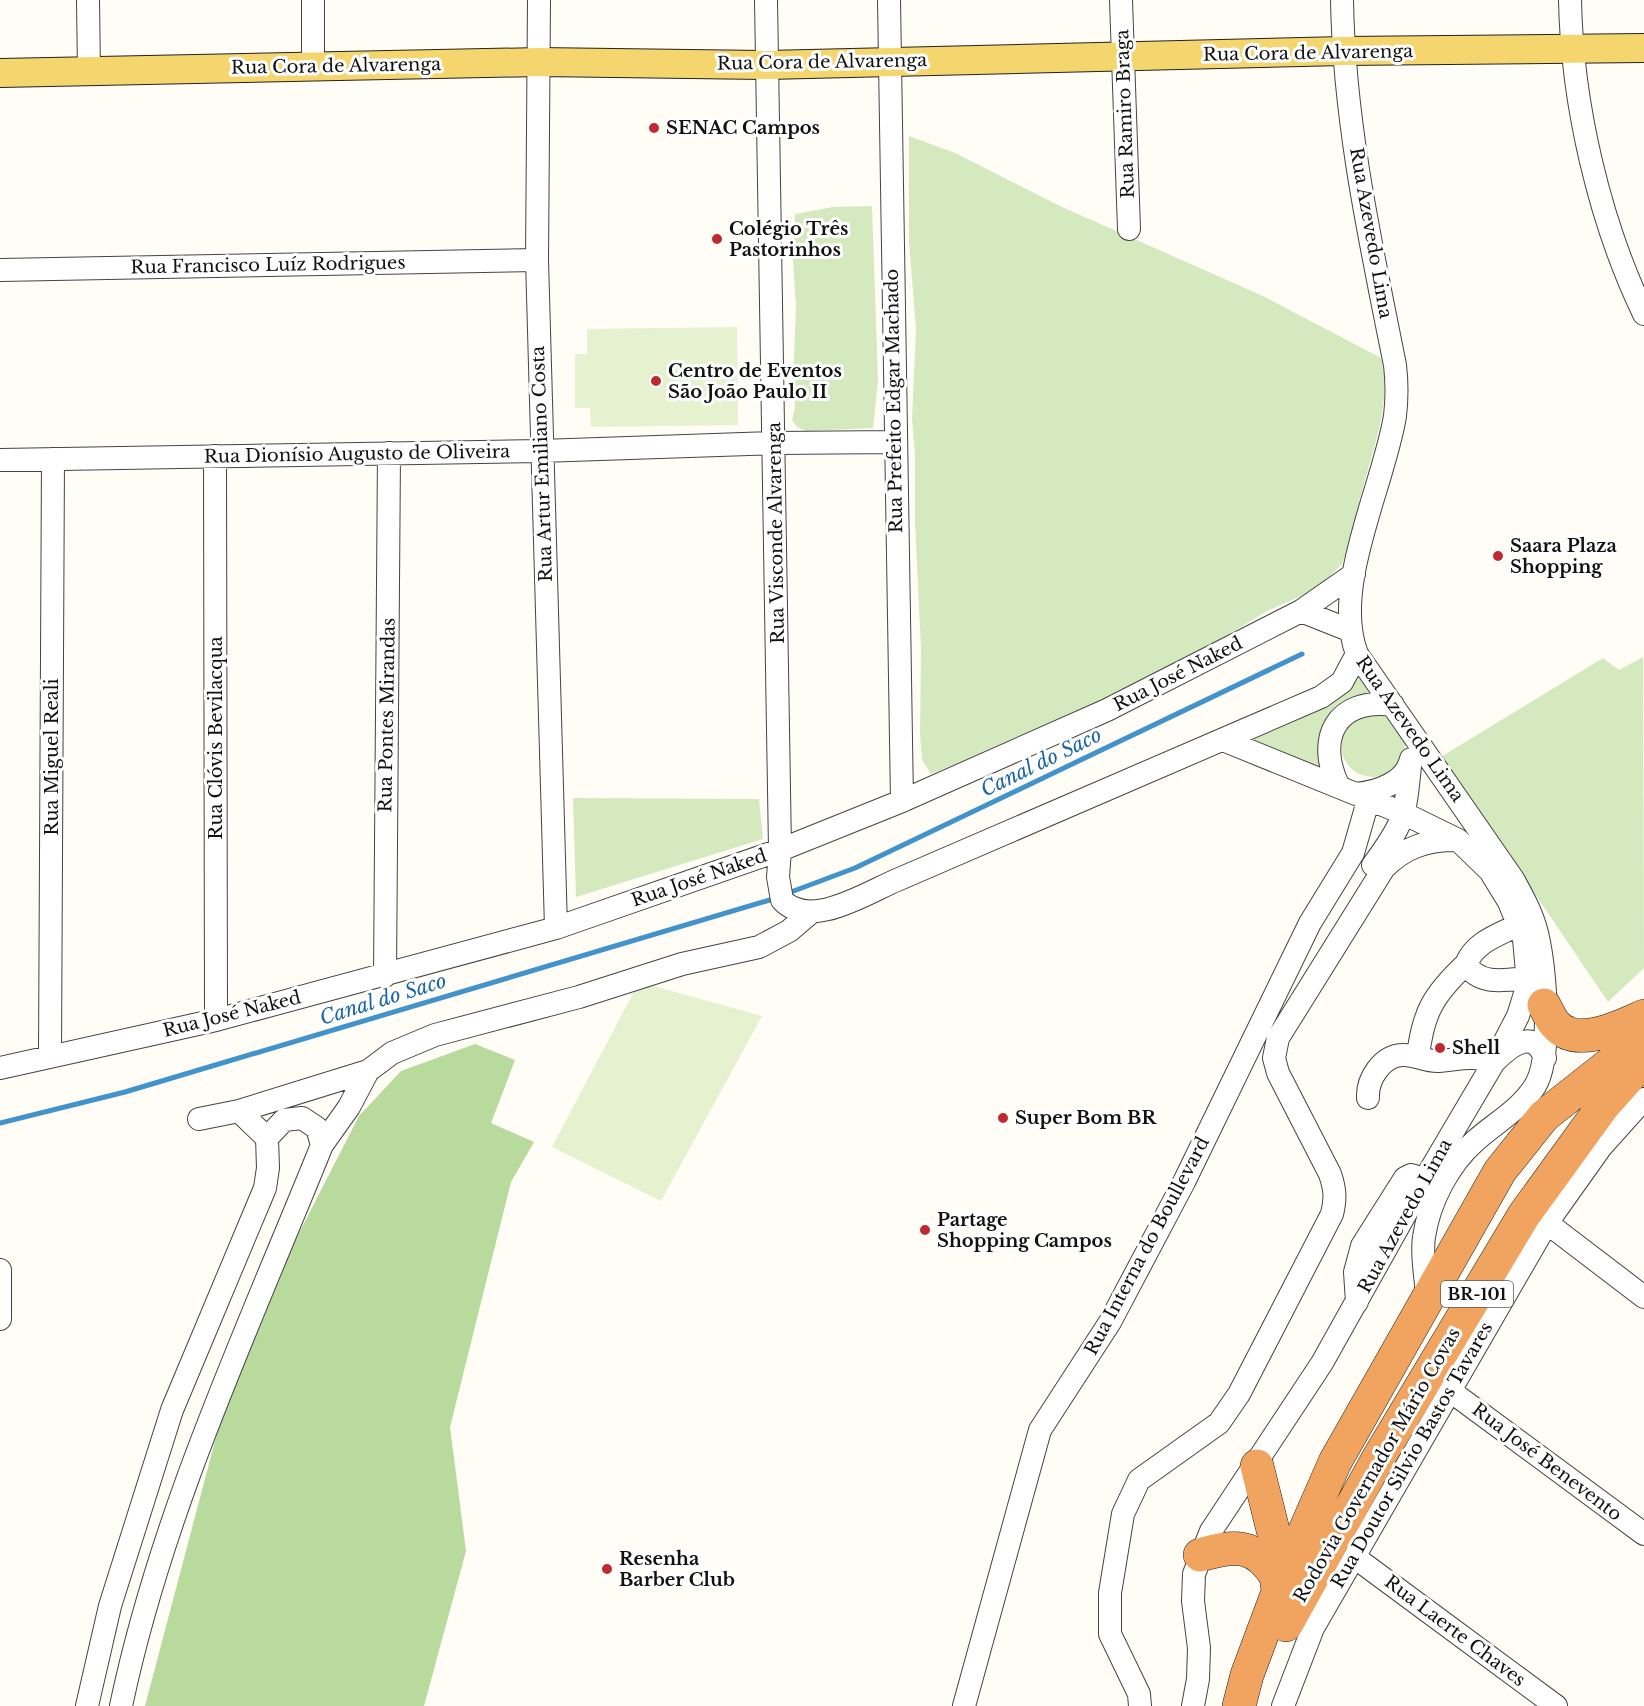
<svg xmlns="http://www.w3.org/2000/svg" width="1644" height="1706" font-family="'Libre Baskerville',serif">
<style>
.green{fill:#d4eabe}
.forest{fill:#b8da9d}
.pitch{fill:#e5f1cf}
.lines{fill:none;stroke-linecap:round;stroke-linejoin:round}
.stream{stroke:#4293cb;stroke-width:5}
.minor-casing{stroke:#444;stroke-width:24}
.major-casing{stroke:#222;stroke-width:30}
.highway-casing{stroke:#222;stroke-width:34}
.minor{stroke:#fff;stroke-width:22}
.major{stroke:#f5d66e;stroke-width:28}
.highway{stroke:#f1a460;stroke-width:33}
.poi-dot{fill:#c02a2f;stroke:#fff;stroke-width:2}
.labels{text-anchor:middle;stroke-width:6;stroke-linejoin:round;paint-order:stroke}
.shield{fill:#fff;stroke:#585858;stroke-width:1.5}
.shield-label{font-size:16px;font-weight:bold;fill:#111}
.street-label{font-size:18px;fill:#111;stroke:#fff}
.poi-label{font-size:18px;font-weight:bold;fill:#111;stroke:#fff;text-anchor:start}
.water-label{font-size:20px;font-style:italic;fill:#1a65a2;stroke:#fff}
</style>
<rect width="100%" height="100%" fill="#fffdf5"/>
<!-- green -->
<path class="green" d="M 909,136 L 955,153 L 1062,207 L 1263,296 L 1381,358 C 1391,397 1377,438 1366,476 C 1359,501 1354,527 1346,552 L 1342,564 L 1317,589 L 1267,611 L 1221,639 L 1054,724 L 931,774 L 922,760 L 920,734 L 921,648 L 915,522 L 915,454 L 912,419 L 916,330 L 909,241 Z
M 872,206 L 878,381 L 873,428 L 806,431 L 797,427 L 792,420 L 795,408 L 793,382 L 796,308 L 793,260 L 795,214 L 833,207 Z
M 1643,657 L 1644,968 L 1608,1002 L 1494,833 L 1439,758 L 1603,658 L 1619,670 Z
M 1362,672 L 1376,694 C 1353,696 1325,709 1319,736 C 1317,746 1321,762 1322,773 L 1244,742 L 1344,695 Z
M1341 745a32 32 0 1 1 64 0a32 32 0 1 1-64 0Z
M 573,798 L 759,799 L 763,839 L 576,897 Z"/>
<!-- forest -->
<path class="forest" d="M 475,1044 L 515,1060 L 491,1123 L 534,1142 L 511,1182 L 450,1427 L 466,1551 L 424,1706 L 145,1706 L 239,1350 L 359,1116 L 401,1071 Z"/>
<!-- pitch -->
<path class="pitch" d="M 737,327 L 738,425 L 591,427 L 590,408 L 575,408 L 575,354 L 587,354 L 587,329 Z
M 639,982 L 762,1016 L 661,1201 L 552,1147 Z"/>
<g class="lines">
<!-- stream -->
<path class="stream" d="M 791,892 L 855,868 L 1302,654
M 0,1123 L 125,1092 L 773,899"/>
<!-- minor casing -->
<g class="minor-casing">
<path id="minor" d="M 88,0 L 89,72
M 313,0 L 313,67
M 539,0 L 537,260 L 556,928
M 766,0 L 780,850 L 778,877 L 782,900 C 810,930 866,893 897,880 L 1321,697 L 1342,682 L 1357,654
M 889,0 L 902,801
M 1121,0 L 1129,229
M 1342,0 C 1344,123 1371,245 1395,365 C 1397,382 1397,399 1395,416 C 1384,485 1331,587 1357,654 L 1513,879 C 1523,897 1532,913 1537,933 C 1545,967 1553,1057 1535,1086 C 1520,1110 1495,1123 1475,1141 C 1449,1164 1429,1202 1424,1237 C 1421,1255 1426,1277 1427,1296
M 1570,0 C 1572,103 1599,221 1644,314
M 0,270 L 537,260
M 215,456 L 216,1020
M 0,460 L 541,451 L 775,443 L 895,442
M 1301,611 L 1349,630
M 1339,787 C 1315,739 1336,697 1393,705
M 1356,794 C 1377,792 1406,783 1411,759
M 1373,865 C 1404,823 1405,817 1410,766
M 1518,925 C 1498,935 1475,942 1466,964 C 1479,986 1506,980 1527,978
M 385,976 L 389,453
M 50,1055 L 53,459
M 1418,1056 C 1423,1012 1434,994 1466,964
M 0,1068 L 216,1020 L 556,928 L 780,850 L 902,801 L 1107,710 L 1301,611 L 1354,574
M 1368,1098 C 1367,1079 1382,1056 1402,1055 C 1415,1054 1426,1062 1439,1061 C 1463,1059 1468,1055 1494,1062 C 1510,1046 1533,1027 1545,1058
M 199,1119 L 239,1111 L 368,1071 L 392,1053 L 435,1035 L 579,997 L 682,964 L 759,947 L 789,931 L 809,914
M 267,1138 L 284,1120 L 302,1118 L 317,1128 L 322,1145
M 1547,1223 L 1644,1297
M 0,1270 L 0,1319
M 1357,1302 L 1355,1272 L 1362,1246 L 1405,1178 L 1411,1175 L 1425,1179
M 1449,1390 L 1644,1534
M 1353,1556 L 1556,1706
M 87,1706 L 110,1606 L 172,1410 L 265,1188 L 268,1168 L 267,1138 L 239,1111
M 121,1706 C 162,1511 248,1329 322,1145 L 349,1107 L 368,1071
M 964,1706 L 1040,1430 L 1110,1322 L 1184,1182 L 1310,923 L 1353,853 L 1368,801
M 1140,1706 L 1139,1694 L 1110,1634 L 1110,1593 L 1123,1514 L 1139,1480 L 1219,1423 L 1239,1394 L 1332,1214 C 1336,1198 1335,1189 1330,1174 L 1278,1073 L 1274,1058 L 1278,1038 L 1384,868 C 1405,847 1427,840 1456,840
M 1193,1706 L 1198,1679 L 1199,1648 L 1193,1601 L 1194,1574 L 1211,1531 L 1322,1363 L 1425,1179 L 1494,1062 L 1518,1016 L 1528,984 L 1524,939 L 1509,902 L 1490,871 L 1458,840 L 1405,814 L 1223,740
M 1283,1706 L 1313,1628 L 1547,1223 L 1601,1147 L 1644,1099"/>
</g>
<!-- major casing -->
<g class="major-casing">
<path id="major" d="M 0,73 L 539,62 L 767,65 L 1343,51 L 1644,48"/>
</g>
<!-- highway casing -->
<g class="highway-casing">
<path id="highway" d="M 1544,1005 C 1548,1012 1551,1020 1556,1025 C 1577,1049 1621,1026 1644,1016
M 1257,1466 L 1276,1542 L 1277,1584
M 1200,1555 C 1234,1545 1255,1543 1276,1576
M 1286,1625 L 1379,1457 L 1524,1215 L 1603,1106 L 1644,1060
M 1239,1706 L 1247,1675 L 1278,1592 L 1335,1462 L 1500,1171 L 1544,1116 L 1644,1037"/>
</g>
<!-- minor -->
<use href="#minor" class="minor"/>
<!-- major -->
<use href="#major" class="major"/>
<!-- highway -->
<use href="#highway" class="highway"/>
</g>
<!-- markers -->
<g class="poi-dot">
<circle cx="654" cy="128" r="6"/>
<circle cx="717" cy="239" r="6"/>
<circle cx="656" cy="381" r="6"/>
<circle cx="1498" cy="556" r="6"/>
<circle cx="1440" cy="1048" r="6"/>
<circle cx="1003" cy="1118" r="6"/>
<circle cx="925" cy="1230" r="6"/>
<circle cx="607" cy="1569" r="6"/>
</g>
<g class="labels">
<!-- shield labels -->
<rect class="shield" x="1441" y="1281" width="72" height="26" rx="4.5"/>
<g class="shield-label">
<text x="1477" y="1300">BR-101</text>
</g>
<!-- street labels -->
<g class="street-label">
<text transform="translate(1308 53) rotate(-1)" y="6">Rua Cora de Alvarenga</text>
<text transform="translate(822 62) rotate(-1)" y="6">Rua Cora de Alvarenga</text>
<text transform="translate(336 66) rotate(-1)" y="6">Rua Cora de Alvarenga</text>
<text transform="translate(1125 114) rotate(-92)" y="6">Rua Ramiro Braga</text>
<text transform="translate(1371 233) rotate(80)" y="6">Rua Azevedo Lima</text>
<text transform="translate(268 265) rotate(-1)" y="6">Rua Francisco Luíz Rodrigues</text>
<text transform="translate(894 401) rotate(-91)" y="6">Rua Prefeito Edgar Machado</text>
<text transform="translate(357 454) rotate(-1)" y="6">Rua Dionísio Augusto de Oliveira</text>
<text transform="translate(542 464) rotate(-92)" y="6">Rua Artur Emiliano Costa</text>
<text transform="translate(776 533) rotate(-91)" y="6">Rua Visconde Alvarenga</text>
<text transform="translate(1178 674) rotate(-27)" y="6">Rua José Naked</text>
<text transform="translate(387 715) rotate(-89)" y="6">Rua Pontes Mirandas</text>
<text transform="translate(1410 729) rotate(55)" y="6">Rua Azevedo Lima</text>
<text transform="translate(216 738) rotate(-90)" y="6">Rua Clóvis Bevilacqua</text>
<text transform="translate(52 757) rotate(-90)" y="6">Rua Miguel Reali</text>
<text transform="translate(699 878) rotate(-19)" y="6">Rua José Naked</text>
<text transform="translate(232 1014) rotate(-14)" y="6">Rua José Naked</text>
<text transform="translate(1405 1216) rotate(-61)" y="6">Rua Azevedo Lima</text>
<text transform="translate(1147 1246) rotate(-62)" y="6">Rua Interna do Boullevard</text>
<text transform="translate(1412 1455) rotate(-60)" y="6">Rua Doutor Silvio Bastos Tavares</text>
<text transform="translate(1547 1462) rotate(37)" y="6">Rua José Benevento</text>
<text transform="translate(1377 1465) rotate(-60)" y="6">Rodovia Governador Mário Covas</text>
<text transform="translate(1455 1631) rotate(37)" y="6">Rua Laerte Chaves</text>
</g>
<!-- poi labels -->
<g class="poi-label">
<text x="666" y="134">SENAC Campos</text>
<text x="729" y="235">Colégio Três<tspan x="729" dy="21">Pastorinhos</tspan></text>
<text x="668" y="377">Centro de Eventos<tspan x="668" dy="21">São João Paulo II</tspan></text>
<text x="1510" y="552">Saara Plaza<tspan x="1510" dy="21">Shopping</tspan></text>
<text x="1452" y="1054">Shell</text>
<text x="1015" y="1124">Super Bom BR</text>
<text x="937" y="1226">Partage<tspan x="937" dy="21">Shopping Campos</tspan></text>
<text x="619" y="1565">Resenha<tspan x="619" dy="21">Barber Club</tspan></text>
</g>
<!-- water labels -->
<g class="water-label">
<text transform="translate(1041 762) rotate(-26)" y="7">Canal do Saco</text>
<text transform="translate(383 999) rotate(-17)" y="7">Canal do Saco</text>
</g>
</g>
</svg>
